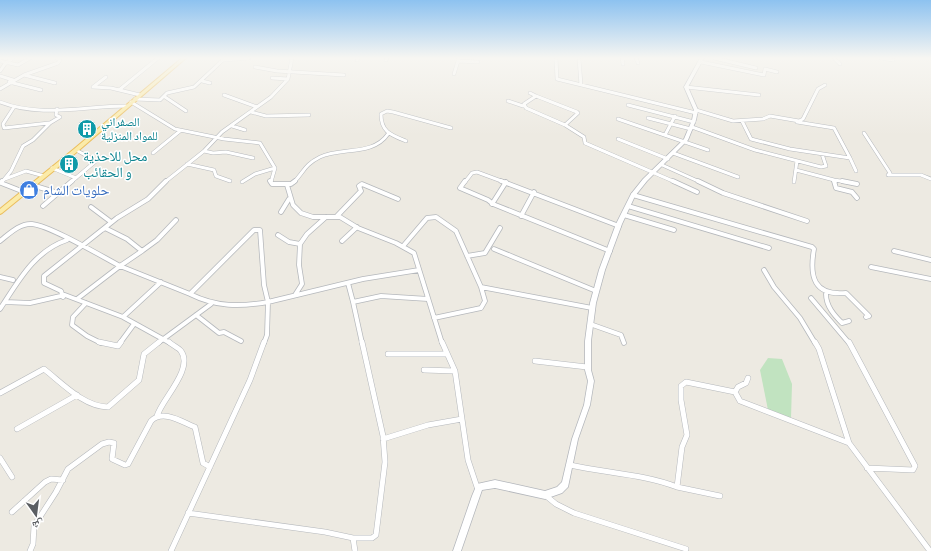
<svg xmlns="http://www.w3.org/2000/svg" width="931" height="551" font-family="'Alegreya Sans','Noto Naskh Arabic',sans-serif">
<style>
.green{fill:#c1e3c0}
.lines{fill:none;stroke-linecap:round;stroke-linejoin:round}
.street-far2-casing{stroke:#b5b8bc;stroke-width:4}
.street-far1-casing{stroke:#b5b8bc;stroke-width:5.5}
.street-casing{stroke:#b5b8bc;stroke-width:6}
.secondary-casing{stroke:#b4b7bc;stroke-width:1.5}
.primary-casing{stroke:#ebbe5d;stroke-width:2}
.street-far2{stroke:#fff;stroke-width:3}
.street-far1{stroke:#fff;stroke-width:4}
.street{stroke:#fff;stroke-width:5}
.secondary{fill:#fff;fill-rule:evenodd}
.primary{fill:#fbeba9;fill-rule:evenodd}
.labels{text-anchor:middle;stroke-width:3;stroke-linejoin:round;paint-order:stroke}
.far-culture-label{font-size:12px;fill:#0d838f;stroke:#fff;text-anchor:start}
.culture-label{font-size:14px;fill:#0d838f;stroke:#fff;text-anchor:start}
.shop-label{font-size:14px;fill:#366cbe;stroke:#fff;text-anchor:start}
</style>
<rect width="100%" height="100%" fill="#edeae2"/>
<!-- green -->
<path class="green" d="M 768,358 L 782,359 L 792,384 L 791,418 L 768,410 L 760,370 Z"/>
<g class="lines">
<!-- street-far2 casing -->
<g class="street-far2-casing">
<path id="street-far2" d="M 458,58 L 458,61 L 478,62
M 556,58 L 557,79 L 696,113
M 579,58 L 581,85
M 622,58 L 623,64
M 636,58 L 638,63
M 714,58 L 756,68
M 834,58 L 840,64
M 881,58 L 893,60
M 224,60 L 249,58
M 357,60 L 358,58
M 386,60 L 387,58
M 0,61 L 18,65 L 30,58
M 701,62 L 764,75 L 765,69 L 777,72
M 255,67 L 277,71 L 344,75
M 0,71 L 5,64 L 13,58
M 454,74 L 458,61
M 24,75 L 55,83
M 0,76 L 13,80
M 106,77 L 93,87 L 111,88 L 140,95
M 272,78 L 288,79
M 202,81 L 210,83
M 9,82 L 41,90
M 686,87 L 759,95
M 0,89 L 24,75 L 58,63 L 60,60 L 57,58
M 119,90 L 158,58
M 530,93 L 536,96
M 224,95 L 257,107
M 536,96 L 577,112 L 578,113 L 565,125 L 526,108 L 524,104 Z
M 165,97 L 186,111
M 135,99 L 160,100 L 167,93 L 194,87 L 225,58
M 508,101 L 523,106
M 0,102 C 41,118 83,106 126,106
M 131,102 L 175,129 L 224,139 L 260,143 L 275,168 L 271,182
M 628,105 L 694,122
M 14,107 L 3,124 L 4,128 L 49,123
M 696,110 L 733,121 L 763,119 L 770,116 L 799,121 L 803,119 L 818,89 L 825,85
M 251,112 L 266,116 L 309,115
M 648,118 L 691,129
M 618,119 L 708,150
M 742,121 L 751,139 L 790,149 L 850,158 L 856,171
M 797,122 L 834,128 L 850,158
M 565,125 L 584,137 L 585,143 L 675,182
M 232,126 L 245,130
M 692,127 L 755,150 L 821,167 L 826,166 L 822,154
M 864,133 L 890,173 L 888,175 L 921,175 L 931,179
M 665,135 L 675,116
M 618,139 L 668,159
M 406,141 C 391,135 381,132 381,114 L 387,111 L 393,112 L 451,128
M 204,151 L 213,153 L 226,152 L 253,158
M 153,153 L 180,131
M 673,153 L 738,177
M 187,164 L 214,170 L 216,176 L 230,181
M 662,165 L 700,182
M 52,168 L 76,178
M 796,170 L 834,180 L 835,182
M 5,179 L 26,171 L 44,176
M 834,180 L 847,182
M 2,182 L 11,171 L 23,146 L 33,140 L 50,123 L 60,117 L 56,115 L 57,109
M 71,182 L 96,161 L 76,150
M 165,182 L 204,151 L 222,132 L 271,97 L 288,79 L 292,58
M 242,182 L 255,174 L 275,168
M 294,182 C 304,172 304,165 320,157 C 342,147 373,156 388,134
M 465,182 L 472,173 L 477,172 L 504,182
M 794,182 L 797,161"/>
</g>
<!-- street-far1 casing -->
<g class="street-far1-casing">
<path id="street-far1" d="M 2,181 L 1,183 L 24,192
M 270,181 L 272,184 L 291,184 L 295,181
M 465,181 L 460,188 L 488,200 L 493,204 L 610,251
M 501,181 L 619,226
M 673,181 L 697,192
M 698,181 L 723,193 L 807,221
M 834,181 L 836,188 L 852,192 L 857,198
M 842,181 L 857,184
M 32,185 L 58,193
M 287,185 L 293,205 L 301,213 L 313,217 L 340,217 L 358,228 L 396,243 L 414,253 L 442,343
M 633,195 L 812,247 L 814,249 C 809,277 814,296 846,293 L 869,316 L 866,317
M 492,204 L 506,182
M 43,206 L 72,181
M 628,206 L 769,248
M 91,207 L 111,222
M 281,212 L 289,199
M 624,215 L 674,230
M 337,216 L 361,191 L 359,186 L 362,184 L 398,199
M 521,216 L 534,192
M 254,230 L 260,230 L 264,285 L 268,302 C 240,307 216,307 190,294 Z
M 278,235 L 289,242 L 300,244 L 307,234 L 326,217
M 0,241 C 9,234 20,223 32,224 C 51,226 101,256 120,266 L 142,251 L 127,239 L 105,228 L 102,230
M 342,241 L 357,227
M 404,245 L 427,218 L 436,217 L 456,231 L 481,287 L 592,308
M 494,249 L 596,291
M 142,251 L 157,240 L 176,220
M 894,251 L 931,260
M 467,256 L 485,253 L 500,228
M 871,267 L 931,279
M 764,270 L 774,287 L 800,318 L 815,343
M 0,277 L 13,280
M 348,283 L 353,302
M 826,294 C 826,306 834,315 842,323 L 849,321
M 295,295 L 302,284 L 299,265 L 300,244
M 63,297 L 61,291 L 44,283 L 44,276 L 117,218 L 148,199 L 166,181
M 811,298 L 849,343
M 77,299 L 120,266 L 190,294
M 5,302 L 30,303 L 65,295 L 123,317 L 170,343
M 268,302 L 363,279 L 419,270
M 86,303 L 73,317 L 72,325 L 87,336 L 101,343
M 0,309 C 18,282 34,251 67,240
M 196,315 L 219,333 L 224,332 L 241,341
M 123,317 L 161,282
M 434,318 L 481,308 L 485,301 L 481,287
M 590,324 L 621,335 L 624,343
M 120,343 L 134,324
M 158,343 L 211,304
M 264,343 L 267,335 L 268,302
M 362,343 L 353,302 L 381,296 L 428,299"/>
</g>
<!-- street casing -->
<g class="street-casing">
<path id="street" d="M 99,342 L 118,346 L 121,342
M 442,342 L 455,371 L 468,460 L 478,490
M 815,342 L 819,349 L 849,443 L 930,551
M 849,342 L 915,466 L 913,470 L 867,468
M 388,354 L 447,354
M 535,361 L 587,367
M 424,370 L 455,371
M 735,392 L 738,387 L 746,383 L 748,378
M 0,393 L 44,369 C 62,383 84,407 108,407 L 139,380 L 144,354 L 159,342
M 157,416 C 162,399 194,369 181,351 C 179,348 172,345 169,342
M 17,429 L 77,395
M 383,439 L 428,425 L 462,419
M 0,458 L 12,477
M 570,465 C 605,473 644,474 677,487 L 682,447 L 687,435 L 681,400 L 681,386 L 686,382 L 735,392 L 740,401 L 849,443
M 677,487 L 720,496
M 545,495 L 556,504 L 574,513 L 686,549
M 12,512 L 45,482 L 51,479 L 63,480
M 188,513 L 325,532 L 353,538 L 355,551
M 353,538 L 372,538 L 376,535 L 385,462 L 383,436 L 362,342
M 30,551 L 33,544 L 34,526 L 56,492 L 68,469 L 102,444 L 109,442 L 114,443 L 112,459 L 125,465 L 128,464 L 151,421 C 163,409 182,422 195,427 L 203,463 L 210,467
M 171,551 L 250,380 L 264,342"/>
</g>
<!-- secondary casing -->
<g class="secondary-casing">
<path id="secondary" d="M 700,58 L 704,58 L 688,87 L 698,110 L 696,120 L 688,140 L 647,181 L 635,196 L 622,224 L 605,270 L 596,303 L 591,341 L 591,370 L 594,381 L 590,405 L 578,439 L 568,487 L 562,493 L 545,499 L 495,488 L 482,490 L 461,551 L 453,551 L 472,496 L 477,484 L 495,480 L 545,491 L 557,487 L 562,482 L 572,439 L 584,405 L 588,381 L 585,370 L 585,341 L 590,303 L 599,270 L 616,224 L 631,194 L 643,179 L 684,139 L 692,120 L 694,110 L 684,87 Z"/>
</g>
<!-- primary casing -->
<g class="primary-casing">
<path id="primary" d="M 182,58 L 186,58 L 78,151 L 2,213 L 0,214 L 0,209 L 74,149 Z"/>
</g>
<!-- street-far2 -->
<use href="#street-far2" class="street-far2"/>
<!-- street-far1 -->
<use href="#street-far1" class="street-far1"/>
<!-- street -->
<use href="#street" class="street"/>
<!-- secondary -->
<use href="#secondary" class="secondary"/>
<!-- primary -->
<use href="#primary" class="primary"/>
</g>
<!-- sky -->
<linearGradient id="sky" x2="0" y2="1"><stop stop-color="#8dc2f0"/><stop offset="0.43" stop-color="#f7f6f2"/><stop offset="1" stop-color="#f7f6f2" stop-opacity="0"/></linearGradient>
<rect width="931" height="135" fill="url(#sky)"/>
<!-- icons -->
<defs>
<g id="building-disc" transform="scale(1)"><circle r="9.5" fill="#0f9aa8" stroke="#fff"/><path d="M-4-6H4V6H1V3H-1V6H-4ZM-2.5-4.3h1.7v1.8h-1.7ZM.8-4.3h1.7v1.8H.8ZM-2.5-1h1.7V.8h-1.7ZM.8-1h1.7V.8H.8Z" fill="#fff"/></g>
<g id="shop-disc" transform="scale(1)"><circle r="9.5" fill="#3f7fe0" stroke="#fff"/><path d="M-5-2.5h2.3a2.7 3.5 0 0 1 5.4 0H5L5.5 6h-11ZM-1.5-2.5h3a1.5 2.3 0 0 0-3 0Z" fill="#fff"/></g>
</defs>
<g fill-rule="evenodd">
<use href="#building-disc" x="87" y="129"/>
<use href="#building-disc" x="69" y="164"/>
<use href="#shop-disc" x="29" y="190"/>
</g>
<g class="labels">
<!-- far-culture labels -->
<g class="far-culture-label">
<text x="101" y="126">الصفراني<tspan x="101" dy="14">للمواد المنزلية</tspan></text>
</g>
<!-- culture labels -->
<g class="culture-label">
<text x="83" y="161">محل للاحذية<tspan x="83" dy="16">و الحقائب</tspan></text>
</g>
<!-- shop labels -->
<g class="shop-label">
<text x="43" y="195">حلويات الشام</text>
</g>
</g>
<!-- north arrow -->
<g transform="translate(36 515) rotate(166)" stroke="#ffffff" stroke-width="3" paint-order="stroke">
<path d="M0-3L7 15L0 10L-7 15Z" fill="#5b5e62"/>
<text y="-6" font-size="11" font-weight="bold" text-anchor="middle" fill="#5b5e62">ش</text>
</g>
</svg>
